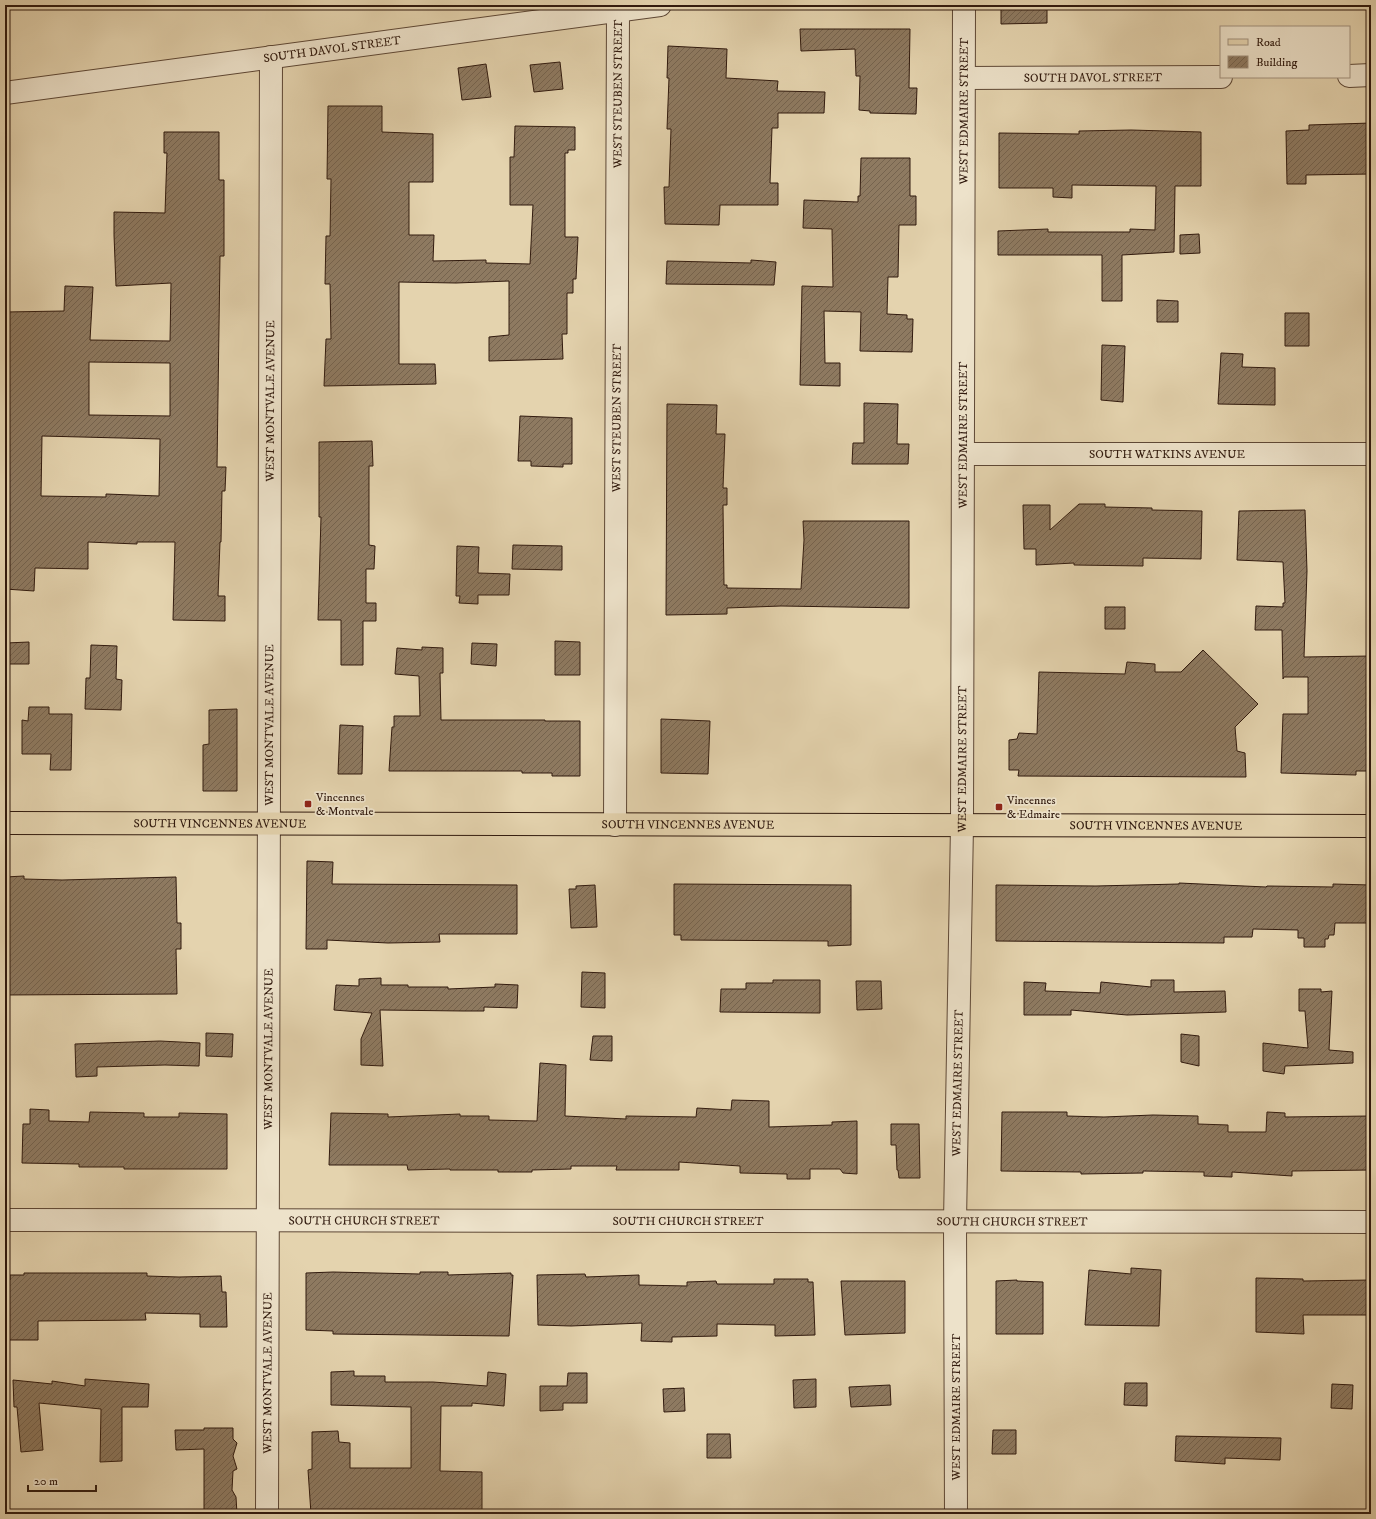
<svg xmlns="http://www.w3.org/2000/svg" width="1376" height="1519" font-family="'IM FELL DW Pica',serif">
<style>
.building{fill:url(#building-hatch);stroke:#311a0e;fill-rule:evenodd}
.lines{fill:none;stroke-linecap:round;stroke-linejoin:round}
.minor-casing{stroke:#5e4836;stroke-width:24}
.major-casing{stroke:#311a0e;stroke-width:24}
.minor{stroke:#ede2ca;stroke-width:22}
.major{stroke:#e4d3ae;stroke-width:22}
.rail{stroke:#311a0e;stroke-width:3;stroke-dasharray:7 7;stroke-linecap:butt}
.poi-dot{fill:#8f2418;stroke:#ede2ca;stroke-width:1.5}
.labels{text-anchor:middle;stroke-width:3.5;stroke-linejoin:round;paint-order:stroke}
.street-label{font-size:12px;fill:#311a0e;stroke:#ede2ca}
.poi-label{font-size:12px;fill:#311a0e;stroke:#ede2ca;text-anchor:start}
</style>
<defs>
<pattern id="building-hatch" width="6" height="6" patternUnits="userSpaceOnUse"><rect width="6" height="6" fill="#8e7a61"/><path d="M-1 1l2-2M0 6l6-6M5 7l2-2" fill="none" stroke="#75634e"/></pattern>
</defs>
<rect width="100%" height="100%" fill="#e4d3ae"/>
<filter id="stains"><feTurbulence type="fractalNoise" baseFrequency=".005" numOctaves="4"/><feColorMatrix values="0 0 0 0 .2 0 0 0 0 .09 0 0 0 0 .02 0 0 0 .5 -.17"/></filter>
<radialGradient id="worn" r=".72"><stop offset=".6" stop-color="#630" stop-opacity="0"/><stop offset="1" stop-color="#630" stop-opacity=".3"/></radialGradient>
<!-- building -->
<path class="building" d="M 1001,5 L 1047,5 L 1047,23 L 1001,24 Z
M 800,29 L 910,29 L 909,88 L 917,88 L 916,114 L 870,113 L 870,111 L 859,110 L 860,76 L 856,76 L 855,49 L 801,51 Z
M 668,46 L 727,49 L 726,78 L 778,81 L 777,91 L 825,92 L 824,113 L 778,113 L 778,128 L 772,128 L 770,183 L 778,183 L 778,205 L 720,205 L 719,225 L 665,224 L 664,187 L 669,187 L 671,129 L 667,129 L 669,78 L 667,78 Z
M 560,62 L 563,89 L 534,92 L 530,65 Z
M 486,64 L 491,97 L 462,100 L 458,68 Z
M 328,106 L 382,106 L 382,132 L 433,134 L 433,182 L 409,182 L 409,235 L 434,235 L 433,261 L 486,260 L 486,263 L 530,264 L 533,205 L 510,205 L 510,157 L 514,157 L 515,126 L 575,127 L 575,150 L 568,150 L 568,153 L 565,153 L 565,237 L 578,237 L 576,279 L 573,279 L 573,293 L 567,293 L 567,334 L 562,334 L 563,359 L 489,361 L 489,337 L 509,335 L 509,281 L 456,283 L 399,282 L 399,364 L 435,364 L 436,384 L 324,386 L 326,339 L 331,339 L 330,284 L 325,284 L 326,236 L 330,236 L 331,179 L 327,179 Z
M 1371,123 L 1371,174 L 1306,175 L 1306,184 L 1287,184 L 1286,131 L 1309,130 L 1309,125 Z
M 1131,130 L 1201,132 L 1201,186 L 1175,186 L 1174,252 L 1122,255 L 1122,301 L 1102,301 L 1102,255 L 998,255 L 998,231 L 1048,229 L 1048,232 L 1130,232 L 1130,229 L 1155,230 L 1156,186 L 1072,185 L 1072,198 L 1053,197 L 1053,188 L 999,188 L 999,133 L 1079,134 L 1079,131 Z
M 164,132 L 219,132 L 219,180 L 224,180 L 224,256 L 220,256 L 217,467 L 226,467 L 225,491 L 222,491 L 221,542 L 220,542 L 218,596 L 225,596 L 225,621 L 173,620 L 175,542 L 137,542 L 137,544 L 88,542 L 88,569 L 35,568 L 34,591 L 5,589 L 5,312 L 64,311 L 65,286 L 93,287 L 90,340 L 170,341 L 171,283 L 116,286 L 114,235 L 114,212 L 165,213 L 167,153 L 164,153 ZM 89,362 L 170,363 L 170,416 L 89,415 ZM 42,436 L 160,439 L 159,496 L 106,494 L 106,497 L 41,496 Z
M 861,158 L 910,158 L 910,196 L 916,196 L 916,225 L 899,225 L 898,277 L 888,277 L 887,314 L 907,315 L 907,319 L 913,319 L 912,352 L 860,351 L 861,312 L 824,311 L 825,363 L 840,363 L 840,386 L 800,385 L 802,286 L 833,287 L 832,229 L 803,228 L 804,200 L 858,202 L 858,196 L 860,196 Z
M 1199,234 L 1200,253 L 1180,254 L 1180,235 Z
M 751,260 L 776,262 L 774,285 L 666,284 L 667,261 L 751,263 Z
M 1157,300 L 1178,301 L 1178,322 L 1157,322 Z
M 1285,313 L 1309,313 L 1309,346 L 1285,346 Z
M 1102,345 L 1125,346 L 1123,402 L 1101,400 Z
M 1221,353 L 1243,354 L 1242,367 L 1275,368 L 1275,405 L 1218,404 Z
M 864,403 L 898,404 L 897,444 L 909,444 L 908,464 L 852,464 L 853,443 L 864,443 Z
M 667,404 L 717,405 L 716,434 L 725,434 L 723,488 L 727,488 L 727,505 L 723,505 L 724,585 L 727,585 L 727,588 L 801,589 L 804,540 L 803,521 L 909,521 L 909,608 L 781,606 L 727,608 L 727,614 L 666,615 Z
M 520,416 L 572,418 L 572,464 L 563,464 L 563,467 L 531,466 L 531,461 L 518,461 Z
M 372,441 L 373,466 L 369,466 L 369,545 L 375,546 L 374,569 L 366,569 L 366,603 L 376,603 L 376,621 L 363,621 L 363,665 L 341,665 L 341,620 L 318,620 L 321,517 L 319,517 L 319,442 Z
M 1079,504 L 1105,504 L 1105,507 L 1152,508 L 1152,510 L 1202,511 L 1201,559 L 1143,558 L 1143,566 L 1074,565 L 1074,563 L 1036,565 L 1036,549 L 1024,549 L 1023,505 L 1050,505 L 1050,530 Z
M 1305,510 L 1307,571 L 1304,657 L 1371,656 L 1371,771 L 1356,771 L 1356,775 L 1281,773 L 1283,714 L 1308,714 L 1308,677 L 1284,677 L 1283,679 L 1282,630 L 1255,630 L 1256,606 L 1283,607 L 1283,603 L 1285,603 L 1283,562 L 1237,560 L 1239,511 Z
M 513,545 L 562,546 L 562,570 L 512,569 Z
M 457,546 L 479,547 L 478,573 L 510,574 L 509,595 L 478,595 L 478,604 L 459,603 L 460,596 L 456,596 Z
M 1105,607 L 1125,607 L 1125,629 L 1105,629 Z
M 555,641 L 580,642 L 580,675 L 555,675 Z
M 29,642 L 29,664 L 6,664 L 6,643 Z
M 472,643 L 497,644 L 496,666 L 471,664 Z
M 91,645 L 117,646 L 116,679 L 122,680 L 121,710 L 85,709 L 86,678 L 90,678 Z
M 422,647 L 443,648 L 443,673 L 440,673 L 441,720 L 545,720 L 545,721 L 580,721 L 580,776 L 552,776 L 552,773 L 522,773 L 522,771 L 389,771 L 392,727 L 394,727 L 394,716 L 420,716 L 419,676 L 395,674 L 397,648 L 422,650 Z
M 1203,650 L 1258,704 L 1235,727 L 1237,751 L 1245,753 L 1246,777 L 1018,776 L 1019,770 L 1009,770 L 1009,740 L 1017,739 L 1019,733 L 1037,734 L 1039,672 L 1125,674 L 1127,662 L 1155,664 L 1155,672 L 1181,672 Z
M 29,707 L 49,707 L 49,714 L 72,714 L 71,770 L 50,770 L 51,754 L 22,754 L 22,720 L 28,721 Z
M 237,709 L 237,791 L 203,791 L 203,745 L 209,744 L 209,710 Z
M 661,719 L 710,721 L 708,774 L 661,773 Z
M 340,725 L 363,726 L 362,774 L 338,774 Z
M 307,861 L 333,862 L 332,884 L 517,885 L 517,934 L 439,934 L 440,942 L 388,943 L 327,940 L 327,949 L 306,949 Z
M 24,876 L 24,879 L 62,880 L 176,877 L 177,923 L 181,923 L 181,949 L 176,949 L 177,994 L 5,995 L 5,877 Z
M 1179,883 L 1266,887 L 1267,886 L 1333,887 L 1333,884 L 1371,885 L 1371,923 L 1335,923 L 1334,935 L 1329,935 L 1328,939 L 1325,939 L 1325,947 L 1304,947 L 1304,938 L 1298,938 L 1298,930 L 1253,929 L 1252,937 L 1224,937 L 1224,943 L 996,941 L 996,885 L 1096,886 L 1179,884 Z
M 674,884 L 851,885 L 851,945 L 828,946 L 828,941 L 681,940 L 681,935 L 674,935 Z
M 595,885 L 597,927 L 571,928 L 569,889 L 576,889 L 576,886 Z
M 582,972 L 605,973 L 605,1008 L 581,1007 Z
M 381,978 L 381,985 L 408,985 L 408,987 L 448,987 L 448,989 L 495,987 L 495,984 L 518,985 L 517,1008 L 484,1007 L 484,1011 L 463,1011 L 380,1010 L 383,1066 L 361,1065 L 361,1039 L 372,1013 L 334,1010 L 336,985 L 359,986 L 359,979 Z
M 773,980 L 820,980 L 820,1013 L 720,1012 L 721,989 L 746,989 L 746,983 L 773,983 Z
M 1151,980 L 1174,980 L 1174,992 L 1225,991 L 1226,1012 L 1127,1015 L 1071,1010 L 1071,1015 L 1024,1015 L 1024,982 L 1046,983 L 1045,991 L 1100,993 L 1101,982 L 1151,987 Z
M 856,981 L 881,981 L 882,1009 L 857,1010 Z
M 1299,989 L 1321,989 L 1321,992 L 1332,991 L 1329,1050 L 1353,1052 L 1353,1063 L 1285,1066 L 1284,1074 L 1263,1071 L 1263,1043 L 1308,1048 L 1305,1011 L 1299,1011 Z
M 206,1033 L 233,1034 L 232,1057 L 206,1056 Z
M 1181,1034 L 1199,1036 L 1199,1066 L 1181,1062 Z
M 593,1036 L 612,1036 L 612,1061 L 590,1060 Z
M 160,1041 L 200,1043 L 199,1066 L 165,1065 L 97,1067 L 97,1076 L 76,1077 L 75,1044 Z
M 540,1063 L 566,1065 L 565,1116 L 626,1119 L 626,1116 L 696,1117 L 697,1108 L 731,1110 L 732,1100 L 769,1101 L 769,1127 L 832,1125 L 832,1122 L 857,1121 L 857,1174 L 843,1173 L 840,1169 L 810,1169 L 810,1179 L 787,1179 L 787,1174 L 740,1173 L 740,1166 L 679,1162 L 679,1170 L 616,1170 L 617,1166 L 571,1166 L 571,1169 L 532,1170 L 532,1172 L 498,1172 L 498,1170 L 450,1170 L 450,1169 L 408,1170 L 407,1165 L 329,1165 L 331,1113 L 388,1114 L 388,1117 L 460,1114 L 460,1116 L 489,1116 L 489,1120 L 537,1121 Z
M 30,1109 L 49,1110 L 49,1121 L 89,1122 L 90,1112 L 144,1113 L 144,1117 L 179,1117 L 179,1113 L 227,1114 L 227,1169 L 124,1169 L 124,1167 L 79,1167 L 79,1164 L 22,1163 L 23,1124 L 30,1124 Z
M 1002,1112 L 1067,1112 L 1067,1116 L 1104,1117 L 1153,1115 L 1198,1116 L 1198,1124 L 1228,1125 L 1228,1132 L 1266,1132 L 1267,1112 L 1285,1113 L 1285,1117 L 1371,1116 L 1371,1170 L 1292,1171 L 1292,1176 L 1232,1172 L 1232,1177 L 1204,1176 L 1204,1172 L 1143,1171 L 1143,1173 L 1081,1174 L 1081,1172 L 1001,1171 Z
M 891,1124 L 919,1124 L 920,1178 L 899,1178 L 898,1170 L 897,1170 L 896,1145 L 891,1145 Z
M 1131,1268 L 1161,1270 L 1159,1326 L 1085,1325 L 1089,1270 L 1131,1274 Z
M 333,1272 L 420,1274 L 420,1272 L 448,1272 L 448,1275 L 511,1273 L 511,1275 L 513,1275 L 509,1336 L 333,1334 L 333,1331 L 306,1330 L 306,1273 Z
M 24,1273 L 147,1273 L 147,1276 L 179,1277 L 221,1276 L 222,1292 L 226,1292 L 227,1327 L 200,1327 L 200,1314 L 145,1313 L 146,1320 L 38,1321 L 38,1340 L 7,1340 L 7,1280 L 10,1280 L 10,1275 L 24,1275 Z
M 585,1274 L 586,1277 L 639,1275 L 639,1285 L 687,1286 L 687,1282 L 716,1281 L 717,1284 L 774,1284 L 774,1279 L 808,1279 L 808,1282 L 813,1282 L 815,1335 L 775,1336 L 775,1325 L 717,1324 L 717,1336 L 672,1337 L 672,1342 L 641,1341 L 642,1323 L 571,1326 L 538,1325 L 537,1275 Z
M 1256,1278 L 1303,1279 L 1303,1281 L 1371,1280 L 1371,1315 L 1303,1315 L 1304,1334 L 1256,1332 Z
M 1017,1280 L 1017,1281 L 1043,1282 L 1043,1334 L 996,1334 L 996,1281 Z
M 841,1281 L 905,1281 L 905,1333 L 845,1335 Z
M 354,1371 L 354,1376 L 385,1376 L 385,1382 L 433,1382 L 487,1386 L 488,1372 L 506,1374 L 504,1406 L 472,1403 L 472,1406 L 441,1406 L 440,1471 L 482,1472 L 482,1514 L 311,1514 L 308,1470 L 312,1469 L 312,1432 L 338,1431 L 339,1442 L 350,1443 L 350,1468 L 411,1468 L 411,1407 L 331,1405 L 331,1372 Z
M 568,1373 L 587,1373 L 587,1403 L 563,1403 L 563,1410 L 540,1411 L 540,1386 L 567,1386 Z
M 85,1379 L 149,1384 L 148,1407 L 122,1407 L 122,1461 L 100,1462 L 101,1409 L 39,1403 L 43,1450 L 21,1452 L 17,1407 L 14,1407 L 13,1380 L 52,1384 L 52,1381 L 85,1386 Z
M 816,1379 L 816,1407 L 794,1408 L 793,1380 Z
M 1125,1383 L 1147,1383 L 1147,1406 L 1124,1405 Z
M 1332,1384 L 1353,1385 L 1352,1409 L 1331,1408 Z
M 890,1385 L 891,1405 L 851,1407 L 849,1387 Z
M 684,1388 L 685,1411 L 664,1412 L 663,1389 Z
M 204,1428 L 233,1428 L 233,1439 L 237,1443 L 233,1456 L 237,1469 L 233,1471 L 232,1490 L 236,1497 L 237,1514 L 204,1514 L 204,1449 L 176,1450 L 175,1430 L 204,1430 Z
M 993,1430 L 1016,1430 L 1016,1454 L 992,1454 Z
M 707,1434 L 730,1434 L 731,1458 L 707,1458 Z
M 1176,1436 L 1281,1438 L 1280,1460 L 1225,1458 L 1225,1464 L 1175,1461 Z"/>
<g class="lines">
<!-- minor casing -->
<g class="minor-casing">
<g id="minor">
<path d="M 1349,76 L 1371,75"/>
<path id="s1" d="M 965,78 L 1221,77"/>
<path id="s2" d="M 5,93 L 660,5"/>
<path id="s3" d="M 963,454 L 1371,454"/>
<path id="s4" d="M 615,825 L 618,11"/>
<path id="s5" d="M 5,1220 L 1371,1222"/>
<path id="s6" d="M 267,1514 L 271,57"/>
<path id="s7" d="M 956,1514 L 955,1222 L 962,825 L 964,5"/>
</g>
</g>
<!-- major casing -->
<g class="major-casing">
<g id="major">
<path id="s8" d="M 5,823 L 1371,826"/>
</g>
</g>
<!-- minor -->
<use href="#minor" class="minor"/>
<!-- major -->
<use href="#major" class="major"/>
<!-- rail -->
<path class="rail" d="M 5,9 L 35,5"/>
</g>
<!-- markers -->
<g class="poi-dot">
<rect x="304" y="800" width="8" height="8" rx="2"/>
<rect x="995" y="803" width="8" height="8" rx="2"/>
</g>
<g class="labels">
<!-- street labels -->
<g class="street-label">
<text dy="4" stroke="none"><textPath href="#s2" startOffset="330">SOUTH DAVOL STREET</textPath></text>
<text dy="4" stroke="none"><textPath href="#s1" startOffset="128">SOUTH DAVOL STREET</textPath></text>
<text dy="4" stroke="none"><textPath href="#s4" startOffset="731">WEST STEUBEN STREET</textPath></text>
<text dy="4" stroke="none"><textPath href="#s7" startOffset="1403">WEST EDMAIRE STREET</textPath></text>
<text dy="4" stroke="none"><textPath href="#s6" startOffset="1113">WEST MONTVALE AVENUE</textPath></text>
<text dy="4" stroke="none"><textPath href="#s4" startOffset="407">WEST STEUBEN STREET</textPath></text>
<text dy="4" stroke="none"><textPath href="#s7" startOffset="1079">WEST EDMAIRE STREET</textPath></text>
<text dy="4" stroke="none"><textPath href="#s3" startOffset="204">SOUTH WATKINS AVENUE</textPath></text>
<text dy="4" stroke="none"><textPath href="#s6" startOffset="789">WEST MONTVALE AVENUE</textPath></text>
<text dy="4" stroke="none"><textPath href="#s7" startOffset="755">WEST EDMAIRE STREET</textPath></text>
<text dy="4" stroke="none"><textPath href="#s8" startOffset="215">SOUTH VINCENNES AVENUE</textPath></text>
<text dy="4" stroke="none"><textPath href="#s8" startOffset="683">SOUTH VINCENNES AVENUE</textPath></text>
<text dy="4" stroke="none"><textPath href="#s8" startOffset="1151">SOUTH VINCENNES AVENUE</textPath></text>
<text dy="4" stroke="none"><textPath href="#s6" startOffset="465">WEST MONTVALE AVENUE</textPath></text>
<text dy="4" stroke="none"><textPath href="#s7" startOffset="431">WEST EDMAIRE STREET</textPath></text>
<text dy="4" stroke="none"><textPath href="#s5" startOffset="359">SOUTH CHURCH STREET</textPath></text>
<text dy="4" stroke="none"><textPath href="#s5" startOffset="683">SOUTH CHURCH STREET</textPath></text>
<text dy="4" stroke="none"><textPath href="#s5" startOffset="1007">SOUTH CHURCH STREET</textPath></text>
<text dy="4" stroke="none"><textPath href="#s6" startOffset="141">WEST MONTVALE AVENUE</textPath></text>
<text transform="translate(956 1407) rotate(-90)" y="4">WEST EDMAIRE STREET</text>
</g>
<!-- poi labels -->
<g class="poi-label">
<text x="316" y="801">Vincennes<tspan x="316" dy="14">&amp; Montvale</tspan></text>
<text x="1007" y="804">Vincennes<tspan x="1007" dy="14">&amp; Edmaire</tspan></text>
</g>
</g>
<!-- margin -->
<rect width="1376" height="1519" fill="none" stroke="#e4d3ae" stroke-width="20"/>
<rect x="6" y="6" width="1364" height="1507" fill="none" stroke="#311a0e" stroke-width="2"/>
<rect x="10" y="10" width="1356" height="1499" fill="none" stroke="#311a0e"/>
<!-- legend -->
<rect x="1220" y="26" width="130" height="52" fill="#ede2ca" stroke="#a2927f"/>
<rect x="1228" y="39" width="20" height="6" fill="#e4d3ae" stroke="#a2927f"/>
<text x="1256" y="46" font-size="12" fill="#311a0e">Road</text>
<rect x="1228" y="56" width="20" height="12" fill="url(#building-hatch)" stroke="#a2927f"/>
<text x="1256" y="66" font-size="12" fill="#311a0e">Building</text>
<!-- scale -->
<path d="M28 1485v6h68v-6" fill="none" stroke="#311a0e" stroke-width="2"/>
<text x="34" y="1485" font-size="12" fill="#311a0e" stroke="#ede2ca" stroke-width="3" paint-order="stroke">20 m</text>
<rect width="100%" height="100%" filter="url(#stains)"/>
<rect width="100%" height="100%" fill="url(#worn)"/>
</svg>
